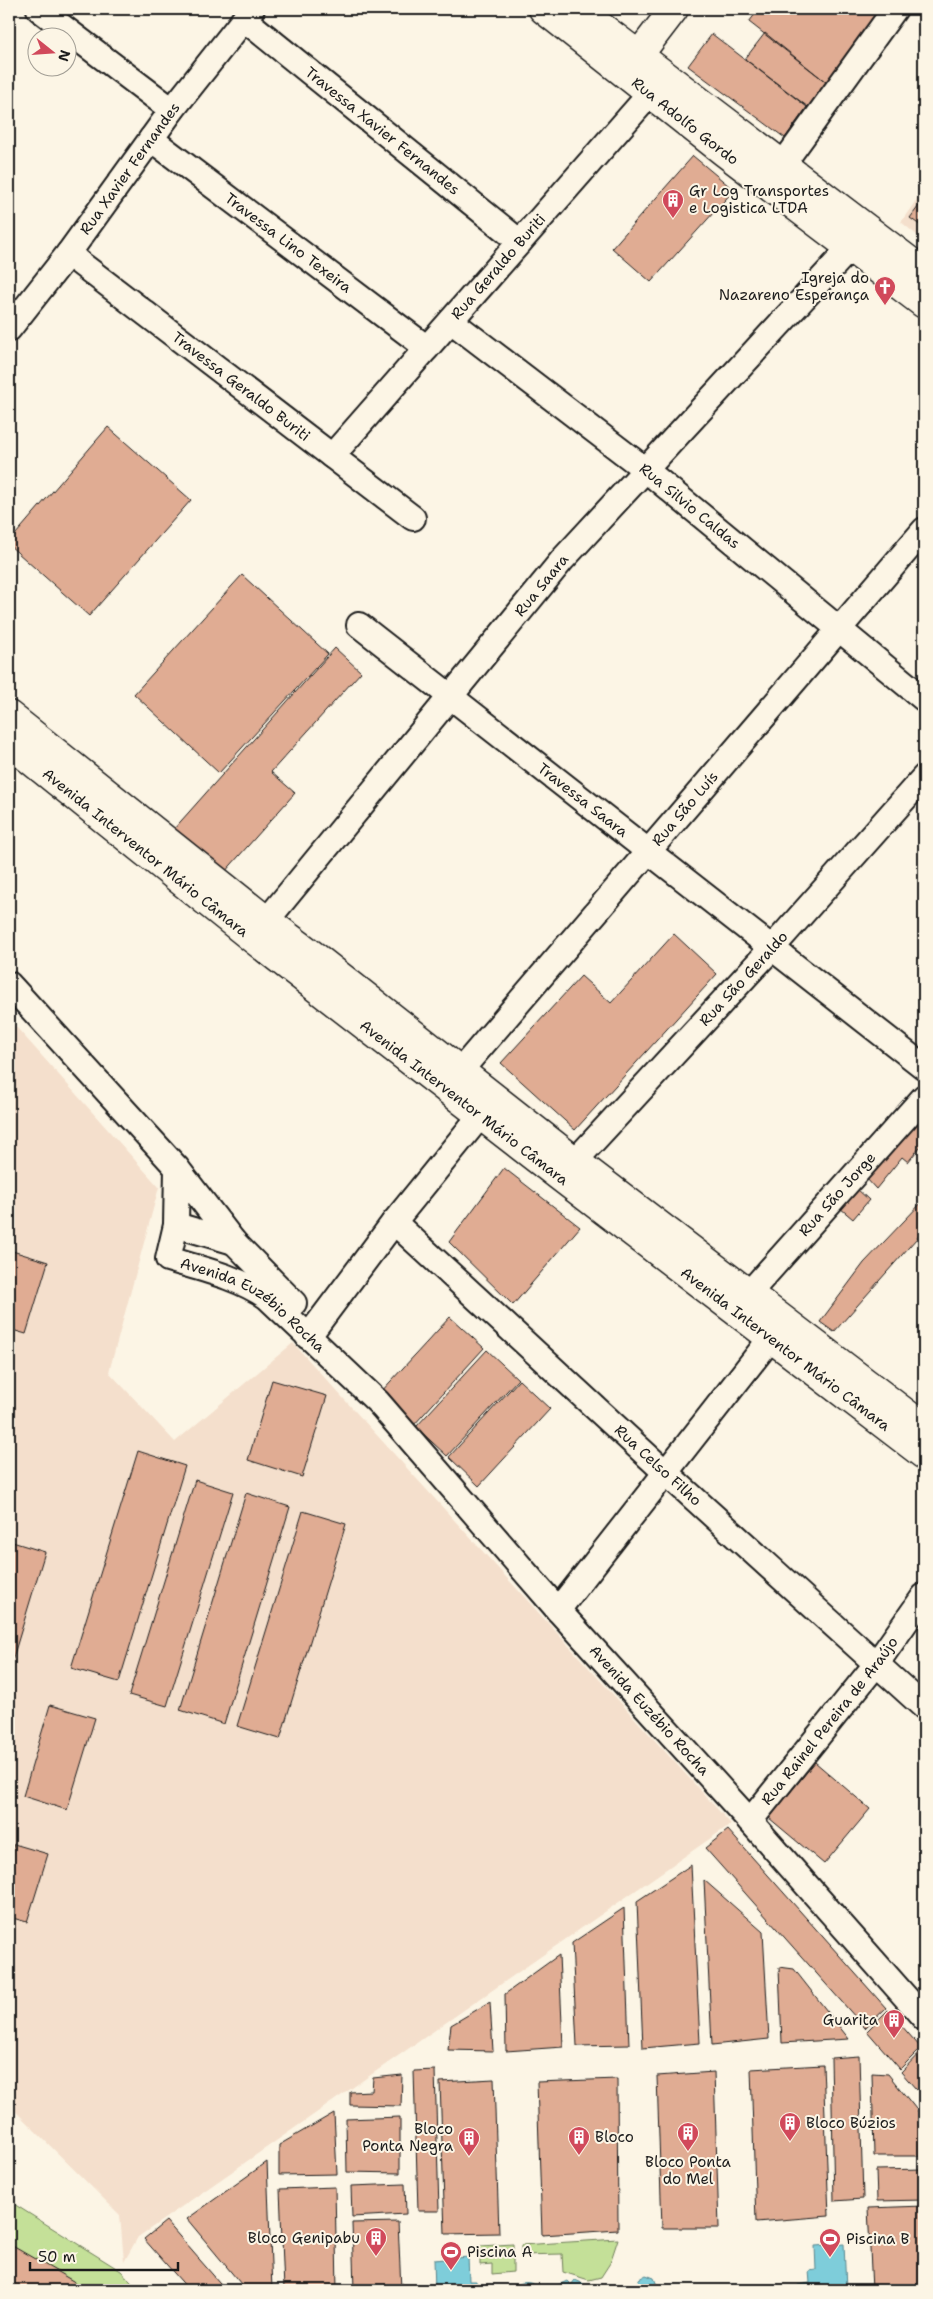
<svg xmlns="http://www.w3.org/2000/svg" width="933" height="2299" font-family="'Shantell Sans',sans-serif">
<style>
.built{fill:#f4dfcc}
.green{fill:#c4e098;stroke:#707e5a}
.water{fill:#7ecdda;stroke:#57868e}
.building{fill:#e0ac93;stroke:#1c1c1c}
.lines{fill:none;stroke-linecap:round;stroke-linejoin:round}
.minor-casing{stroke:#1c1c1c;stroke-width:28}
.tertiary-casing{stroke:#1c1c1c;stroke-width:31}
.secondary-casing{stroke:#1c1c1c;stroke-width:31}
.minor{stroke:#fcf5e5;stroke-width:24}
.tertiary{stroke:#fcf5e5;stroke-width:28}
.secondary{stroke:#fcf5e5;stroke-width:28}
.labels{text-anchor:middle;stroke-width:4;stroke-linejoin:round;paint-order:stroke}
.street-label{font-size:15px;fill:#1c1c1c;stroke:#fcf5e5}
.poi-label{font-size:15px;fill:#1c1c1c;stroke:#fcf5e5;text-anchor:start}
</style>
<rect width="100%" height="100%" fill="#fcf5e5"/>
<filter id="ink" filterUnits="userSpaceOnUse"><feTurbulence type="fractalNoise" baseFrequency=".02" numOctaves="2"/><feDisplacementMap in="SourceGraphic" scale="10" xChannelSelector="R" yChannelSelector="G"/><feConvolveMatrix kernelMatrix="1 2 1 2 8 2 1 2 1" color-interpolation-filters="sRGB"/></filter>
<g filter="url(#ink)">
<!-- built -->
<path class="built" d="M 924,189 L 924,241 L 901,222 Z
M 9,1019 L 159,1187 L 109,1372 L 175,1442 L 293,1343 L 731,1824 L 138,2237 L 124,2262 L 120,2215 L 9,2105 Z"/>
<!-- green -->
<path class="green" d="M 9,2201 L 121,2271 L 138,2290 L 9,2290 Z
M 618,2239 L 610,2263 L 601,2277 L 589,2280 L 563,2272 L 562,2254 L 521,2255 L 521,2245 Z
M 513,2244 L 513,2272 L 492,2274 L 492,2264 L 480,2265 L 480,2246 Z"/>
<!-- water -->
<path class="water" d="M 844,2244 L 846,2290 L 799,2290 L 798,2285 L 810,2283 L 809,2271 L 816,2270 L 815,2246 Z
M 468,2257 L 469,2281 L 476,2281 L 477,2290 L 435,2290 L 434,2260 Z
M 646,2275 L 654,2278 L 659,2290 L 636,2290 L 639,2279 Z
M 575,2280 L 582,2283 L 589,2290 L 511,2290 C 525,2279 526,2282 542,2287 L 546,2285 L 556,2286 L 567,2281 L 571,2285 Z"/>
<!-- building -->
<path class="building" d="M 759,9 L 874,9 L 879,13 L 826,82 L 749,22 Z
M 765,33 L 826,82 L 808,107 L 745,59 Z
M 712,34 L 807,107 L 785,138 L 688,66 Z
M 693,156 L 734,190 L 651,282 L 612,248 Z
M 924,199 L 924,228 L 910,218 Z
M 108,427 L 191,500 L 89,616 L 9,545 L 9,542 Z
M 242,575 L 328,654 L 219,773 L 134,694 Z
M 335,648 L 361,672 L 271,772 L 295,793 L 223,874 L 173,830 Z
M 674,934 L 717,974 L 575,1130 L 501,1063 L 581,976 L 611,1003 Z
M 924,1111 L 924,1142 L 908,1162 L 902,1157 L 876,1189 L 866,1178 Z
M 504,1168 L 580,1227 L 513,1305 L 449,1242 Z
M 856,1188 L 869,1200 L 853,1219 L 840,1208 Z
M 924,1200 L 924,1230 L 834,1332 L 820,1322 L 864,1263 Z
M 9,1250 L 48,1262 L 26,1334 L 9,1329 Z
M 450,1317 L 484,1348 L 413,1426 L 379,1394 Z
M 487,1350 L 518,1379 L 447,1456 L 416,1427 Z
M 272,1380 L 327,1396 L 302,1477 L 248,1460 Z
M 519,1380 L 550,1409 L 479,1486 L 449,1457 Z
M 138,1451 L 185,1466 L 119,1682 L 71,1668 Z
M 195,1480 L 233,1492 L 167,1706 L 129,1695 Z
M 246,1493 L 290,1507 L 224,1724 L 180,1710 Z
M 303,1511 L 346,1524 L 280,1739 L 237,1726 Z
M 9,1541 L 45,1552 L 9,1671 Z
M 50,1705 L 95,1718 L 67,1810 L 23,1796 Z
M 815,1762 L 870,1809 L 824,1864 L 769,1818 Z
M 728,1830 L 886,2008 L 865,2028 L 705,1848 Z
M 14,1844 L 48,1854 L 27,1922 L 9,1917 L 9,1861 Z
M 691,1865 L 700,2043 L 643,2048 L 637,1901 Z
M 704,1880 L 763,1932 L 769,2039 L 712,2045 Z
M 624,1908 L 629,2045 L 577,2046 L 572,1943 Z
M 559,1955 L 563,2047 L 506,2051 L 505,1994 Z
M 779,1967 L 794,1969 L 849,2039 L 782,2043 Z
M 490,2002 L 493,2051 L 448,2050 L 451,2025 Z
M 888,2010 L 921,2048 L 900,2069 L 867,2031 Z
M 923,2049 L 924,2051 L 924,2098 L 901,2072 Z
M 859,2056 L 863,2199 L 834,2201 L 831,2058 Z
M 823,2065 L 829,2216 L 756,2222 L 751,2069 Z
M 435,2070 L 439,2211 L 418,2211 L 414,2071 Z
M 714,2072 L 719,2228 L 662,2228 L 657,2076 Z
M 872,2073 L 888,2074 L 924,2119 L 924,2156 L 874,2156 Z
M 402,2075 L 401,2106 L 350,2105 L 350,2092 L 372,2091 L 373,2078 Z
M 494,2079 L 499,2233 L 445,2234 L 440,2082 Z
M 617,2079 L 618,2230 L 542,2235 L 537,2082 Z
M 334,2113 L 337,2174 L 279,2175 L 279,2145 Z
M 400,2117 L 400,2173 L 347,2172 L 346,2119 Z
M 267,2162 L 272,2290 L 246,2290 L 187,2219 Z
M 924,2169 L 924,2200 L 877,2201 L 876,2170 Z
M 405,2184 L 406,2214 L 352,2217 L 351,2186 Z
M 335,2187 L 337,2290 L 284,2290 L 280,2189 Z
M 924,2206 L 924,2290 L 872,2290 L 868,2208 Z
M 166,2221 L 226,2290 L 189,2290 L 144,2239 Z
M 398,2222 L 401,2290 L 354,2290 L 352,2223 Z
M 9,2244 L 73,2281 L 83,2290 L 9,2290 Z"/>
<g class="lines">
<!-- minor casing -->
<g class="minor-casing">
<g id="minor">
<path d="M 39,9 L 172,110"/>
<path id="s1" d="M 244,19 L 520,242"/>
<path id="s2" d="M 151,139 L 427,348"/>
<path d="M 783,164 L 895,9"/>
<path id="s3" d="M 68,254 L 413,518"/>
<path id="s4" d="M 451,321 L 646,470 L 924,699"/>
<path id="s5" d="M 9,329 L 68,254 L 172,110 L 252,9"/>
<path id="s6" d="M 332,456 L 663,79"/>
<path id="s7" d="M 359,625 L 924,1067"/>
<path id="s8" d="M 255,935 L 563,559 L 851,247"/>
<path d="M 9,984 L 177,1168 L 234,1242 L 294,1303"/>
<path id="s9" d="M 448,1085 L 924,530"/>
<path id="s10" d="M 177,1168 L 176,1225 L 168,1259 C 201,1269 238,1277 267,1297 L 378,1402 L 558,1610 L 750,1821 L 924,2018"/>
<path id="s11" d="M 563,1174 L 772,948 L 924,777"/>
<path id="s12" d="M 394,1222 L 665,1472 L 924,1707"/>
<path d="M 176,1225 L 234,1242"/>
<path id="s13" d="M 750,1292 L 924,1097"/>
<path d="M 308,1337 L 394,1222 L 493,1100"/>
<path d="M 558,1610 L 782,1324"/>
<path id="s14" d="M 750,1821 L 877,1663 L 924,1596"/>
</g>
</g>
<!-- tertiary casing -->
<g class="tertiary-casing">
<path id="tertiary" d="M 625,73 L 674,9"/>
</g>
<!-- secondary casing -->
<g class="secondary-casing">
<g id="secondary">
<path id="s15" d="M 543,9 L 724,152 L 924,304"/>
<path d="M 578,9 L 924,272"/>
<path d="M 9,715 L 266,920 L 317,958 L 575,1161 L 924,1427"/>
<path id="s16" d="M 9,743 L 253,939 L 560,1177 L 924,1455"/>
</g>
</g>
<!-- minor -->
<use href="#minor" class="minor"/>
<!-- tertiary -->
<use href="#tertiary" class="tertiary"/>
<!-- secondary -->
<use href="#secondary" class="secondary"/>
</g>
</g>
<!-- icons -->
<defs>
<g id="building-pin" transform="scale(1.125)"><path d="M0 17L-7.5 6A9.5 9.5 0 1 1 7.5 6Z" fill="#d1495b" stroke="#fcf5e5"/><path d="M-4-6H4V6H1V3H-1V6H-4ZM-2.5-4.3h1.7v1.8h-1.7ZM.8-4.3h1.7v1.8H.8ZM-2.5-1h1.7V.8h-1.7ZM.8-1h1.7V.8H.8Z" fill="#fff"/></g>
<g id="church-pin" transform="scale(1.125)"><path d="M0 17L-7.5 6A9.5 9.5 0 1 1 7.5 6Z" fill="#d1495b" stroke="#fcf5e5"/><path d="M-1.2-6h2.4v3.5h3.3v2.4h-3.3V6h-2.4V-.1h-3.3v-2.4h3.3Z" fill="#fff"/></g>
<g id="stadium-pin" transform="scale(1.125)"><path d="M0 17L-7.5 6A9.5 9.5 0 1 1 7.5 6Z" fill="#d1495b" stroke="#fcf5e5"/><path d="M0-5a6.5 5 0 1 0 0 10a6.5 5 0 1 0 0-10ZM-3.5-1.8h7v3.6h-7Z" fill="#fff"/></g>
</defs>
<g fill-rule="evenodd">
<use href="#building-pin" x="673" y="200"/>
<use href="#church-pin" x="885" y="287"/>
<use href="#building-pin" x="894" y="2020"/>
<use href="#building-pin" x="790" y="2123"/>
<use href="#building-pin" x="688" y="2133"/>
<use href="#building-pin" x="579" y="2137"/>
<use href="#building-pin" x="469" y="2138"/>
<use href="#building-pin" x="376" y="2238"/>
<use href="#stadium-pin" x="830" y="2239"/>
<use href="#stadium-pin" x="451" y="2252"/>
</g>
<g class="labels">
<!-- street labels -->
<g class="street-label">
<text dy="5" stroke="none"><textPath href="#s15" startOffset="181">Rua Adolfo Gordo</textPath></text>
<text dy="5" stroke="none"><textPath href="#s1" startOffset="178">Travessa Xavier Fernandes</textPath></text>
<text dy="5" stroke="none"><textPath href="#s5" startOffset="201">Rua Xavier Fernandes</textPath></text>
<text dy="5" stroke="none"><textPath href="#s2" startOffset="172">Travessa Lino Texeira</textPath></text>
<text dy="5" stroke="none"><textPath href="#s6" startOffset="252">Rua Geraldo Buriti</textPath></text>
<text dy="5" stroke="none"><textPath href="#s3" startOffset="218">Travessa Geraldo Buriti</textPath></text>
<text dy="5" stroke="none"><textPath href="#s4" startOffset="302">Rua Silvio Caldas</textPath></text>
<text dy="5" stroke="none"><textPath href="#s8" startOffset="452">Rua Saara</textPath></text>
<text dy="5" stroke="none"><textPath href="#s7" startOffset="284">Travessa Saara</textPath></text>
<text dy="5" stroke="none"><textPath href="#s9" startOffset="364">Rua São Luís</textPath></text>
<text dy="5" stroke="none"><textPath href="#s16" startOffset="175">Avenida Interventor Mário Câmara</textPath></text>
<text dy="5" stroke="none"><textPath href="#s11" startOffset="266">Rua São Geraldo</textPath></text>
<text dy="5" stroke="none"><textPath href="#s16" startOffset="580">Avenida Interventor Mário Câmara</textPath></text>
<text dy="5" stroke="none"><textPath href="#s13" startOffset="131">Rua São Jorge</textPath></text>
<text dy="5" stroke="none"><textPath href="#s10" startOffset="190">Avenida Euzébio Rocha</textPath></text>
<text dy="5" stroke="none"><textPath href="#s16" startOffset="985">Avenida Interventor Mário Câmara</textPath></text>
<text dy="5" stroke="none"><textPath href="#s12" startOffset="359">Rua Celso Filho</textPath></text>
<text dy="5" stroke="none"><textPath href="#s10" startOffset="762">Avenida Euzébio Rocha</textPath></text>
<text dy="5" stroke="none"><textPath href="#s14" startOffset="128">Rua Rainel Pereira de Araújo</textPath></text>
</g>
<!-- poi labels -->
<g class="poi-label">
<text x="689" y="196">Gr Log Transportes<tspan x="689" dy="17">e Logistica LTDA</tspan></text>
<text x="869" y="283" text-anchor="end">Igreja do<tspan x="869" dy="17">Nazareno Esperança</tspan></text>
<text x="878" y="2025" text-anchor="end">Guarita</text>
<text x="806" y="2128">Bloco Búzios</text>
<text x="453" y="2134" text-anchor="end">Bloco<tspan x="453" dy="17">Ponta Negra</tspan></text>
<text x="595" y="2142">Bloco</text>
<text x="688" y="2167" text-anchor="middle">Bloco Ponta<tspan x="688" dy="17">do Mel</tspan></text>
<text x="360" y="2243" text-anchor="end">Bloco Genipabu</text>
<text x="846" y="2244">Piscina B</text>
<text x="467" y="2257">Piscina A</text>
</g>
</g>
<!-- margin -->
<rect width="933" height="2299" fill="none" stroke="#fcf5e5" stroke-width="30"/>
<rect x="15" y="15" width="903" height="2269" fill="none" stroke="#1c1c1c" stroke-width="2" filter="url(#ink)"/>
<!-- north arrow -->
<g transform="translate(52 52) rotate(107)"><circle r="24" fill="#fcf5e5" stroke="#a29e95"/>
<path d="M0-4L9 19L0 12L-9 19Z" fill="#d1495b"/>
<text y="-8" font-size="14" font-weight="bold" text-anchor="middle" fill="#1c1c1c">N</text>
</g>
<!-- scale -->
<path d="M30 2262v8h148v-8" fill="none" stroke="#1c1c1c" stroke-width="2.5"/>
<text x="38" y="2262" font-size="15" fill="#1c1c1c" stroke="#fcf5e5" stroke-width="4" paint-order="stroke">50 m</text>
</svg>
